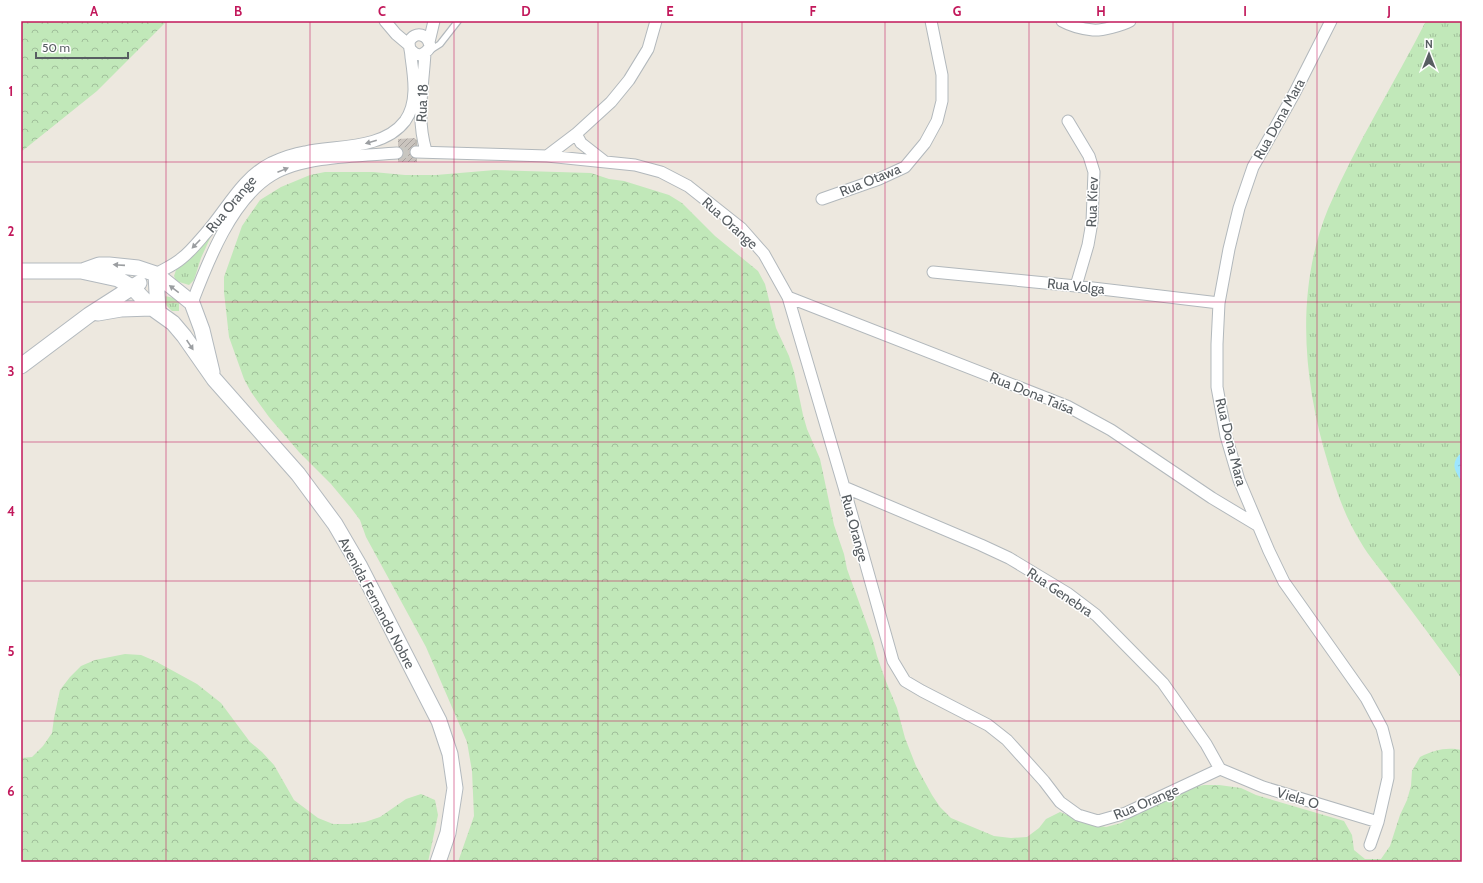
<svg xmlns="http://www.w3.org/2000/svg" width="1483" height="883" font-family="Cabin,sans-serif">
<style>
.grass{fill:url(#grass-tufts)}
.forest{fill:url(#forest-crowns)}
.water{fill:url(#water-ripples)}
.shadow{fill:#0003}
.building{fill:url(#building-hatch)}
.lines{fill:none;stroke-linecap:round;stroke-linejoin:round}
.street-tunnel{stroke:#c8c6c0;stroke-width:11;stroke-dasharray:11 5.5;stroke-linecap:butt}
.lane-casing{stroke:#b2b8bc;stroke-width:8}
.street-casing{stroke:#b2b8bc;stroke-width:13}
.secondary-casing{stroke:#b3b9be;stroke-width:17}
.lane{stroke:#fff;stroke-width:5.5}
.street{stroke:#fff;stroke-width:11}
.secondary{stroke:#fff;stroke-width:15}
.oneway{fill:#9b9ea1}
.grid{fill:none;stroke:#c2185b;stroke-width:1;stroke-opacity:0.55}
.labels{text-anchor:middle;stroke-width:3;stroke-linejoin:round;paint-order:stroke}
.street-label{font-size:14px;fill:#585e62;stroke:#fff}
.neatline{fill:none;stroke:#c2185b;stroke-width:1.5}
.grid-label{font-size:13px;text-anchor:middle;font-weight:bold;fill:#c2185b}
</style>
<defs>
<pattern id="grass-tufts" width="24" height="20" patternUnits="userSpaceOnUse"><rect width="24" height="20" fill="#c1e8b9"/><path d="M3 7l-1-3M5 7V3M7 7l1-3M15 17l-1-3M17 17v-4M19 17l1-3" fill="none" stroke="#a0bf9a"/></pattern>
<pattern id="forest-crowns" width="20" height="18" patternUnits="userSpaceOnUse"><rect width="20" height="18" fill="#c1e8b9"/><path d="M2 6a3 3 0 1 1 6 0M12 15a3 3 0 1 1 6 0" fill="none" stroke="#a0bf9a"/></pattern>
<pattern id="water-ripples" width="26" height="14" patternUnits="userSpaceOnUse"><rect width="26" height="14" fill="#9de6ff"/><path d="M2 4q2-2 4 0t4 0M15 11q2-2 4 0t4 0" fill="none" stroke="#83bed2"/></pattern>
<pattern id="building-hatch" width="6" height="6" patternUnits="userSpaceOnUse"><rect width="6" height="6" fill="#cac4be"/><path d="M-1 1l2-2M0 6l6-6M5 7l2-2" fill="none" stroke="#a7a29e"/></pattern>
</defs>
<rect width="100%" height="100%" fill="#ede8df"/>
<!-- grass -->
<path class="grass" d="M 1426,21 L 1462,21 L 1462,679 C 1439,648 1416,616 1392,585 C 1382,571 1369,557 1360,541 C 1345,517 1336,490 1328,463 C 1303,381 1295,290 1328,209 C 1356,144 1394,84 1426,21 Z
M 212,234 L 201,258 L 194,280 L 189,285 L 176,281 L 174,276 L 176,270 Z
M 165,296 L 174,298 L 179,303 L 179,311 L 172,311 L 165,304 Z"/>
<!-- forest -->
<path class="forest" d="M 21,21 L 167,21 L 97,91 L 21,152 Z
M 495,170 L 591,173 L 609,179 L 624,181 L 669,195 L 682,203 L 715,236 L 758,271 L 765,284 L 776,328 L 789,356 L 794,372 L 803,415 L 807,429 L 820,459 L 834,525 L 844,554 L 847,569 L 873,641 L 877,656 L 885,679 L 897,708 L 905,738 L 916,766 L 932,795 L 940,807 L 951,818 L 994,836 L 1011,838 L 1027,837 L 1039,828 L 1046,819 L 1060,812 L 1089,824 L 1106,827 L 1121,823 L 1147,807 L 1189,788 L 1204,785 L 1219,785 L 1241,788 L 1256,795 L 1344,821 L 1352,835 L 1354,850 L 1365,859 L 1381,859 L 1390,846 L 1400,815 L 1407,800 L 1411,786 L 1412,771 L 1420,757 C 1435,750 1445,747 1462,750 L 1462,862 L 458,862 L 474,816 L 472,771 L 467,742 L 426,647 L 366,537 L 360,520 L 351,508 L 331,484 L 299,452 L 269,417 L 251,392 L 244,379 L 229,337 L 224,292 L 224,277 L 242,226 L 260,200 L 281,187 L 310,175 L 325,172 L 373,172 L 405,175 L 436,175 Z
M 125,654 L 141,655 L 155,661 L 197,684 L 221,703 L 250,742 L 262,752 L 274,765 L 294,800 L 318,818 L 333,824 L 349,824 L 365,822 L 380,817 L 406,799 L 421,794 L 435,800 L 438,815 L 428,862 L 21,862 L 21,758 L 32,757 L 43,746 L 52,733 L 54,718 L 60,690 L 70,677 L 81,666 L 95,660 Z"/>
<!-- water -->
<path class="water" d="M 1462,452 L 1462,482 C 1454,470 1450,463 1462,452 Z"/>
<!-- shadow -->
<path class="shadow" d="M 415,139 L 417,140 L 417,162 L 399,162 Z"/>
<!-- building -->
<path class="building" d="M 415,138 L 416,162 L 398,162 L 398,139 Z"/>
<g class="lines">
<!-- street-tunnel -->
<path class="street-tunnel" d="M 397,153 L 416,152"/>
<!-- lane casing -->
<g class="lane-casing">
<path id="lane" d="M 429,51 L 440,44 L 458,21"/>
</g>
<!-- street casing -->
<g class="street-casing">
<path id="street" d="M 385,21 L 396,34 L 409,45
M 1062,21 C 1071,26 1083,29 1093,30 C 1101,31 1123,25 1130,21
M 1331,21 L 1294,94 L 1253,167 L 1239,208 L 1229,249 L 1219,303 L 1217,344 L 1217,387 L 1226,436 L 1239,480 L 1269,551 L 1284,582 L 1366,698 L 1382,728 L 1388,751 L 1388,778 L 1378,822 L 1370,845
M 429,42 L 434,21
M 425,53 C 423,88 416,117 426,151
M 1068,121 L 1089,156 L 1094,172 L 1092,222 L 1088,245 L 1076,286
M 576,134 L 581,143 L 604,161
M 416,152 L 547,156 L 576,134 L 611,102 L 629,80 L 648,49 L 656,21
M 547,156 L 635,165 L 661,172 L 688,186 L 741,228 L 764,254 L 788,297 L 844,487 L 893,661 L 905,681 L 922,691 L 988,725 L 1007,740 L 1044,781 L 1060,802 L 1078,815 L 1098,821 L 1126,813 L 1220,769
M 822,199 L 879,179 L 905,167 L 925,143 L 937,121 L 942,101 L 942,75 L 931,21
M 933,272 L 1076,286 L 1219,303
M 156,274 C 164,269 174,265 182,258 C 190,252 198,242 205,234 C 226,211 241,178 271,163 C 282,158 293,154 305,152 C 336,145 383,150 405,121 C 418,103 414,78 411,57 C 411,52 409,47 409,42 C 415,30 429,34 430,47 C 425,55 417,58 411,50
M 788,297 L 1067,406 L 1111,430 L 1212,498 L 1257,525
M 192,303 C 208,261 232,199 272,175 C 303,156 361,156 397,153
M 844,487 L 981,545 L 1009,558 L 1067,593 L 1096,615 L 1163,683 L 1206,744 L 1220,769
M 1220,769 L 1263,787 L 1378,822"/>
</g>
<!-- secondary casing -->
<g class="secondary-casing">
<path id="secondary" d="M 85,270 L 99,265 L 109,265 L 138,268 L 156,274 L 192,303 L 202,330 L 212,372
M 21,271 L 81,271 L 118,279 L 132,287 L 152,308 L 173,323 L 184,336 L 214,379 L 298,474 L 335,524 L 359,565 L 439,721 L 450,754 L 455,788 L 448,833 L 438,862
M 156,274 L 158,312
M 98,313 L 121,309 L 152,308
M 21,366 L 89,315 L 139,283"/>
</g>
<!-- lane -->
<use href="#lane" class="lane"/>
<!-- street -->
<use href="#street" class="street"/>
<!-- secondary -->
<use href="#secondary" class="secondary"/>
</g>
<!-- one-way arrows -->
<defs><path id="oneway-solid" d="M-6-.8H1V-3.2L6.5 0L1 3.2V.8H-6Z"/></defs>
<g class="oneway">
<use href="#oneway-solid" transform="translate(371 142) rotate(164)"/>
<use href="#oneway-solid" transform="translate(283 170) rotate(-22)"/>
<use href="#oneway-solid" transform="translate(196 244) rotate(134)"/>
<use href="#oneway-solid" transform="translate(119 265) rotate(-176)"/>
<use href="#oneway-solid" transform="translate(174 289) rotate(-143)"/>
<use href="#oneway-solid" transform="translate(190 345) rotate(56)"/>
</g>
<!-- grid -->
<path class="grid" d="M 166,21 L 166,862M 310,21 L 310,862M 454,21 L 454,862M 598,21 L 598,862M 742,21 L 742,862M 885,21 L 885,862M 1029,21 L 1029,862M 1173,21 L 1173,862M 1317,21 L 1317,862M 21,162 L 1462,162M 21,302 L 1462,302M 21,442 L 1462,442M 21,581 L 1462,581M 21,721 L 1462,721"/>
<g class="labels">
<!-- street labels -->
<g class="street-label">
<text transform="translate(422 103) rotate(-87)" y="5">Rua 18</text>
<text transform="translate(1279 119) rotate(-61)" y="5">Rua Dona Mara</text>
<text transform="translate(870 180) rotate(-22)" y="5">Rua Otawa</text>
<text transform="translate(1092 202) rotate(-88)" y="5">Rua Kiev</text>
<text transform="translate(231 204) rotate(-50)" y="5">Rua Orange</text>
<text transform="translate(730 223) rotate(42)" y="5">Rua Orange</text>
<text transform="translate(1076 286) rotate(6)" y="5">Rua Volga</text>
<text transform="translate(1032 393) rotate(22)" y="5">Rua Dona Taísa</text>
<text transform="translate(1231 442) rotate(76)" y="5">Rua Dona Mara</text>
<text transform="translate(855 528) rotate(75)" y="5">Rua Orange</text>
<text transform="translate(1060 592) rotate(34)" y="5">Rua Genebra</text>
<text transform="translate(377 603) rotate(62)" y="5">Avenida Fernando Nobre</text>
<text transform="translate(1298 798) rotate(17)" y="5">Viela O</text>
<text transform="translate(1146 802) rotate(-23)" y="5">Rua Orange</text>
</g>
</g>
<!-- border -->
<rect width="1483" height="883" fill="none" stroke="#ffffff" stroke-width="44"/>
<!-- north arrow -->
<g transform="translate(1429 54)" stroke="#ffffff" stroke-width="3" paint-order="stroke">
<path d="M0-3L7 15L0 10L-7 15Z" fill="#585e62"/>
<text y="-6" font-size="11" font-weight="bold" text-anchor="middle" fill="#585e62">N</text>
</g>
<!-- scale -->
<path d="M36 52v6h92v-6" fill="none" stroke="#585e62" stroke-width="2"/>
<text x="42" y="52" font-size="12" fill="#585e62" stroke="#ffffff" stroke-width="3" paint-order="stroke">50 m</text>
<rect x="22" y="22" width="1439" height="839" class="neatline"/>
<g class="grid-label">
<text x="94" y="16">A</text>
<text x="238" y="16">B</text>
<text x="382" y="16">C</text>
<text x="526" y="16">D</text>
<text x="670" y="16">E</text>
<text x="813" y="16">F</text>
<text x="957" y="16">G</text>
<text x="1101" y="16">H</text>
<text x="1245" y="16">I</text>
<text x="1389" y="16">J</text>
<text x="11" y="96">1</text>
<text x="11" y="236">2</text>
<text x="11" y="376">3</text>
<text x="11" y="516">4</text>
<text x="11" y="656">5</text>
<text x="11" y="796">6</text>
</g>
</svg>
